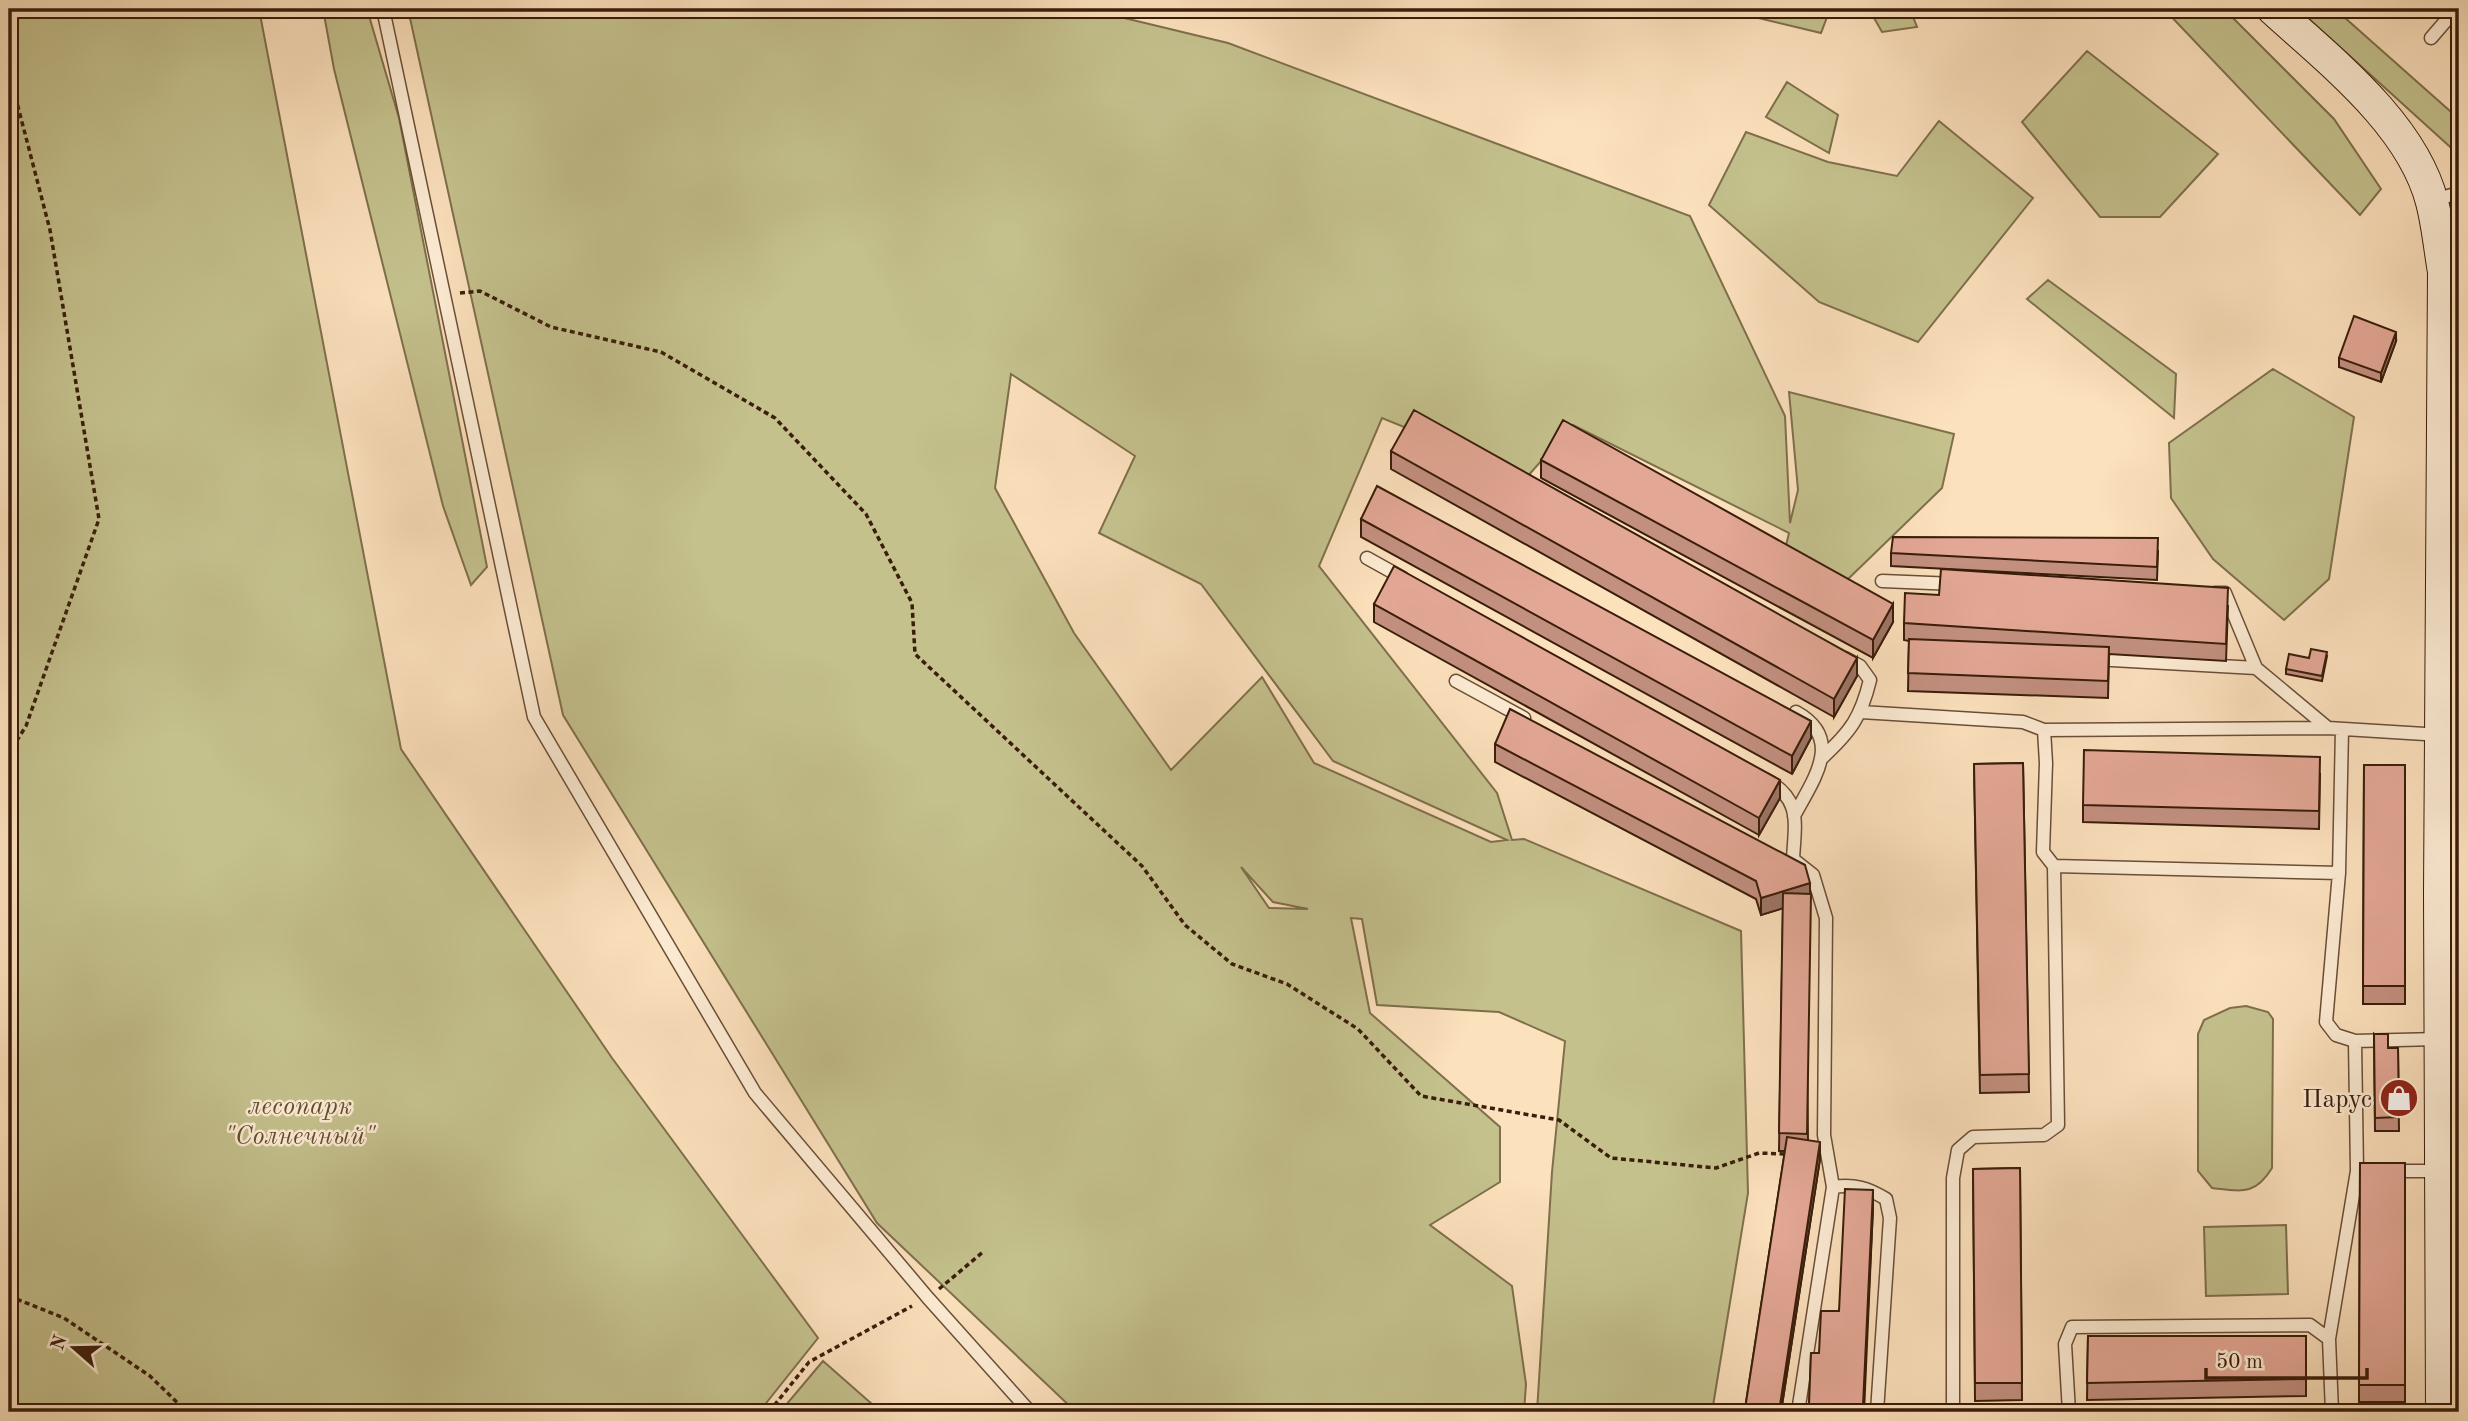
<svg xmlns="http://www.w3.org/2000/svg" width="2468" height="1421" font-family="'Old Standard TT',serif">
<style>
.green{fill:#c4c18d;stroke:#7f6f4c;stroke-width:2;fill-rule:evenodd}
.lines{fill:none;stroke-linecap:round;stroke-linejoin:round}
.lane-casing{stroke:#6a4e37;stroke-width:15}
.secondary-casing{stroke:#3a1d0a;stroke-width:34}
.path{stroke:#3a1d0a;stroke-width:3.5;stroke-dasharray:5 3.5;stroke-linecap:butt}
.lane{stroke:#fdecd4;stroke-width:12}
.secondary{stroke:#fdecd4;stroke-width:32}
.wall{fill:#c39080;stroke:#3a1d0a;stroke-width:2}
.shaded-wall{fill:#9f7568;stroke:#3a1d0a;stroke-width:2}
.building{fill:#e3a795;stroke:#3a1d0a;stroke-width:2}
.labels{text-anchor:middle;stroke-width:5;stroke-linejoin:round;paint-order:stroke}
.poi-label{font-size:26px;fill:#3a1d0a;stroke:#fdecd4;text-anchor:end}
.park-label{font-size:26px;font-style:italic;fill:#634e31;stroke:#fdecd4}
</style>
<rect width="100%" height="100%" fill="#fce1bd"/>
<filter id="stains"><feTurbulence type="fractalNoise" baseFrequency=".00286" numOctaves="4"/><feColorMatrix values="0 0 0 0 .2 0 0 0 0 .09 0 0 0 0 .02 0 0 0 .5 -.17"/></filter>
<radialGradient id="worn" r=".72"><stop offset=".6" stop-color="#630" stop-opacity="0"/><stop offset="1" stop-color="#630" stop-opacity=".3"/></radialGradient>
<!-- green -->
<path class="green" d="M 9,9 L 259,9 L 401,749 L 612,1058 L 818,1338 L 759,1412 L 9,1412 Z
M 323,9 L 367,9 L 399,118 L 487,567 L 471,585 L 443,506 L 334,69 Z
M 408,9 L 1087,9 L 1228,43 L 1690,216 L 1785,416 L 1790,523 L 1798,490 L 1789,392 L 1954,434 L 1942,488 L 1845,582 L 1785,550 L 1789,533 L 1573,425 L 1527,477 L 1382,418 L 1319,566 L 1497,793 L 1512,840 L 1524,839 L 1741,931 L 1748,1193 L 1712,1412 L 1537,1412 L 1552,1172 L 1565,1041 L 1499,1012 L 1377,1005 L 1362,919 L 1351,918 L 1370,1013 L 1500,1127 L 1500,1182 L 1430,1225 L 1512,1286 L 1526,1384 L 1524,1412 L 1076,1412 L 877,1223 L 563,715 ZM 1011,374 L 1135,456 L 1099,533 L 1201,584 L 1333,761 L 1507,840 L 1491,842 L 1314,763 L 1262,677 L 1171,770 L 1074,633 L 995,488 ZM 1241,867 L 1273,902 L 1308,909 L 1269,908 Z
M 1721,9 L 1830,9 L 1821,33 Z
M 1869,9 L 1910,9 L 1917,27 L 1882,32 Z
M 2164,9 L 2224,9 L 2334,119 L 2381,189 L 2360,215 Z
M 2298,9 L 2335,9 L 2459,119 L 2459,155 Z
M 2087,51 L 2218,154 L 2160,217 L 2100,217 L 2022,122 Z
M 1787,82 L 1838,115 L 1829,153 L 1766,117 Z
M 1939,121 L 2033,198 L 1918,342 L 1819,302 L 1709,205 L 1746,132 L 1828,162 L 1897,176 Z
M 2048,280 L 2176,374 L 2174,418 L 2027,299 Z
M 2273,369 L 2354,417 L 2329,579 L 2284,620 L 2213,559 L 2171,498 L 2169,443 Z
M 2246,1006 L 2268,1012 L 2273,1019 L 2272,1168 C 2255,1196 2241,1191 2212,1188 L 2198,1171 L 2198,1034 L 2204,1020 L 2230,1008 Z
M 2286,1225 L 2288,1294 L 2206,1296 L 2204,1227 Z
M 823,1361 L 881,1412 L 780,1412 Z"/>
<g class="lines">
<!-- lane casing -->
<g class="lane-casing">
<path id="lane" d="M 383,9 L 534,717 L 755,1093 L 928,1298 L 1030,1412
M 2431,38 L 2456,9
M 2433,200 L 2459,193
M 1367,558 L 1403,578
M 1882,581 L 1955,584
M 2215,593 L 2225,593 L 2256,668 L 2328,728
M 2094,659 L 2256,668
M 1456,681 L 1524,718
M 1861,712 L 2023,722 L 2044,730 L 2046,763 L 2043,852 L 2054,866 L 2339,873
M 2044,730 L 2328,728 L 2441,735
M 1823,757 C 1851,731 1861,717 1870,680 L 1860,666 L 1845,658
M 1765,779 C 1802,799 1795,822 1793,859
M 1794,816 C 1813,780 1845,739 1796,712
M 1794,860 L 1813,875 L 1826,918 L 1824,1135 L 1833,1187 L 1798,1412
M 2355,1041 L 2439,1039
M 2389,1171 L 2440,1171
M 1833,1187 C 1855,1184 1868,1188 1886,1199 L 1890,1218 L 1877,1412
M 2329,1339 L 2357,1171 L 2355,1041 L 2336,1035 L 2326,1022 L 2339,873 L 2342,729
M 1953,1412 L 1953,1178 L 1958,1150 L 1973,1137 L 2044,1135 L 2058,1125 L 2054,866
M 2069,1412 L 2065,1344 L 2072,1327 L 2310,1325 L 2329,1339 L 2332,1412"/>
</g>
<!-- secondary casing -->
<g class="secondary-casing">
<path id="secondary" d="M 2273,9 C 2330,61 2412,124 2432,202 C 2438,225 2440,249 2444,272 L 2440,893 L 2442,1412"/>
</g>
<!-- path -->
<path class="path" d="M 9,72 L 50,230 L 99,519 L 26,726 L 9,753
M 460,293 L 480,291 L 551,327 L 661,352 L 775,418 L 866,514 L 912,603 L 915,654 L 1142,866 L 1185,925 L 1232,964 L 1287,984 L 1358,1029 L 1421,1096 L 1559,1120 L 1611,1158 L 1716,1168 L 1759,1153 L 1786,1154
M 939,1289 L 983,1252
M 9,1296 L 64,1318 L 150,1376 L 187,1412
M 769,1412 L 809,1362 L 912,1306"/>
<!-- lane -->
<use href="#lane" class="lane"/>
<!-- secondary -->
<use href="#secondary" class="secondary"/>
</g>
<!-- wall -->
<path class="wall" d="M 2396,341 L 2381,382 L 2339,367 L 2339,358 Z
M 1391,451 L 1857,676 L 1834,717 L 1391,469 Z
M 1541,460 L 1893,622 L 1873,658 L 1541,478 Z
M 1361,519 L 1811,738 L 1792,774 L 1361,537 Z
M 2158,551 L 2157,580 L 1891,566 L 1891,553 Z
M 1374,604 L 1780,798 L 1759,835 L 1374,622 Z
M 2228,606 L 2226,661 L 2109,654 L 2108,698 L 1908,691 L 1909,641 L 1904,640 L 1904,623 Z
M 2327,656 L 2322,681 L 2286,674 L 2286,669 L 2309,658 Z
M 1495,744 L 1805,865 L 1808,1140 L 1820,1159 L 1781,1412 L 1745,1412 L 1745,1409 L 1785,1151 L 1779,1151 L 1783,908 L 1761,915 L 1756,899 L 1495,762 Z
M 2023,763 L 2029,1092 L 1980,1093 L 1974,764 Z
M 2364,765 L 2405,765 L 2405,1004 L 2363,1004 Z
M 2320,774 L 2319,829 L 2083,822 L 2083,805 Z
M 2374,1034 L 2388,1048 L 2398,1048 L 2399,1131 L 2375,1131 Z
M 2360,1163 L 2405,1163 L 2405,1402 L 2359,1402 Z
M 2020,1168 L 2022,1400 L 1975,1401 L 1973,1169 Z
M 1873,1208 L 1864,1412 L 1809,1412 L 1811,1353 L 1819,1353 L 1839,1311 Z
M 2088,1336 L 2306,1336 L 2306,1396 L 2087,1400 Z"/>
<!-- shaded-wall -->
<path class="shaded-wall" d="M 2396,332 L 2396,341 L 2381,382 L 2381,373 Z
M 1893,604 L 1893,622 L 1873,658 L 1873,640 Z
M 1857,658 L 1857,676 L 1834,717 L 1834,699 Z
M 1811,721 L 1811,738 L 1792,774 L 1792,756 Z
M 1780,780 L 1780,798 L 1759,835 L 1759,818 Z
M 1810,883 L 1810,900 L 1761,915 L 1761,898 Z
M 1820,1142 L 1820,1159 L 1781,1412 L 1779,1412 Z
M 1873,1190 L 1873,1208 L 1863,1412 Z"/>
<!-- building -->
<path class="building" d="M 2354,316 L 2396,332 L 2381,373 L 2339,358 Z
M 1414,410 L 1857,658 L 1834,699 L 1391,451 Z
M 1563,420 L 1893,604 L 1873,640 L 1541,460 Z
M 1377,486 L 1811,721 L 1792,756 L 1361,519 Z
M 1893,537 L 2158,538 L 2157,567 L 1891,553 Z
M 1394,566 L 1780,780 L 1759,818 L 1374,604 Z
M 1941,569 L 2228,588 L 2226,644 L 1904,623 L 1905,593 L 1939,595 Z
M 1909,639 L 2109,647 L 2108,681 L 1908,673 Z
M 2311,649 L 2327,652 L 2322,676 L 2286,669 L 2289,654 L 2309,658 Z
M 1510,709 L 1805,865 L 1810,883 L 1761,898 L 1756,881 L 1495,744 Z
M 2084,750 L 2320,757 L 2319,811 L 2083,805 Z
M 2023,763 L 2029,1074 L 1980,1075 L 1974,764 Z
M 2364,765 L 2405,765 L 2405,986 L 2363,986 Z
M 2458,798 L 2459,798 L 2459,854 Z
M 1783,893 L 1811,894 L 1807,1134 L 1779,1133 Z
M 2374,1034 L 2388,1034 L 2388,1048 L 2398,1048 L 2399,1117 L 2375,1118 Z
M 1787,1137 L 1820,1142 L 1779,1412 L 1764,1412 L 1745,1409 Z
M 2360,1163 L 2405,1163 L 2405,1385 L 2359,1385 Z
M 2020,1168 L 2022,1383 L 1975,1383 L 1973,1169 Z
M 1845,1189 L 1873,1190 L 1863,1406 L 1809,1404 L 1811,1353 L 1819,1353 L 1821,1311 L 1839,1311 Z
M 2088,1336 L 2306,1336 L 2306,1379 L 2087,1383 Z"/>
<!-- icons -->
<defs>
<g id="shop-disc" transform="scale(2.0125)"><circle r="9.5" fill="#8f2418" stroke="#fdecd4"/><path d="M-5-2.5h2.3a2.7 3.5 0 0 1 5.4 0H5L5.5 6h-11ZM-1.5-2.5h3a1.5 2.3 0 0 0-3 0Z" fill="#fff"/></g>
</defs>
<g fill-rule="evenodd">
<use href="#shop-disc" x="2399" y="1098"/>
</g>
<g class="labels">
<!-- poi labels -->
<g class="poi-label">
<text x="2372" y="1107">Парус</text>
</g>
<!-- park labels -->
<g class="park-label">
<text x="300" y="1114">лесопарк<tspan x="300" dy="30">"Солнечный"</tspan></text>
</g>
</g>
<!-- margin -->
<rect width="2468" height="1421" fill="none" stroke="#fce1bd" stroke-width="35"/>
<rect x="10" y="10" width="2447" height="1400" fill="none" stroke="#3a1d0a" stroke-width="3.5"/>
<rect x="18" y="18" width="2433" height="1386" fill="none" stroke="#3a1d0a" stroke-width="2"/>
<!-- north arrow -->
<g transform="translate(74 1348) rotate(290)" stroke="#fdecd4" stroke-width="5" paint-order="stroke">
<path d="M0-5L12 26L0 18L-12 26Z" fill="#3a1d0a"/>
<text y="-10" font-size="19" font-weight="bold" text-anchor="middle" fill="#3a1d0a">N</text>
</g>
<!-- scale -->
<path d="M2206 1368v10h161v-10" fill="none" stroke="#3a1d0a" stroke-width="3.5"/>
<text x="2216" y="1368" font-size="21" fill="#3a1d0a" stroke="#fdecd4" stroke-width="5" paint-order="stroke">50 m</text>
<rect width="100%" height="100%" filter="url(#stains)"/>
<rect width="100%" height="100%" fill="url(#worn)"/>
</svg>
